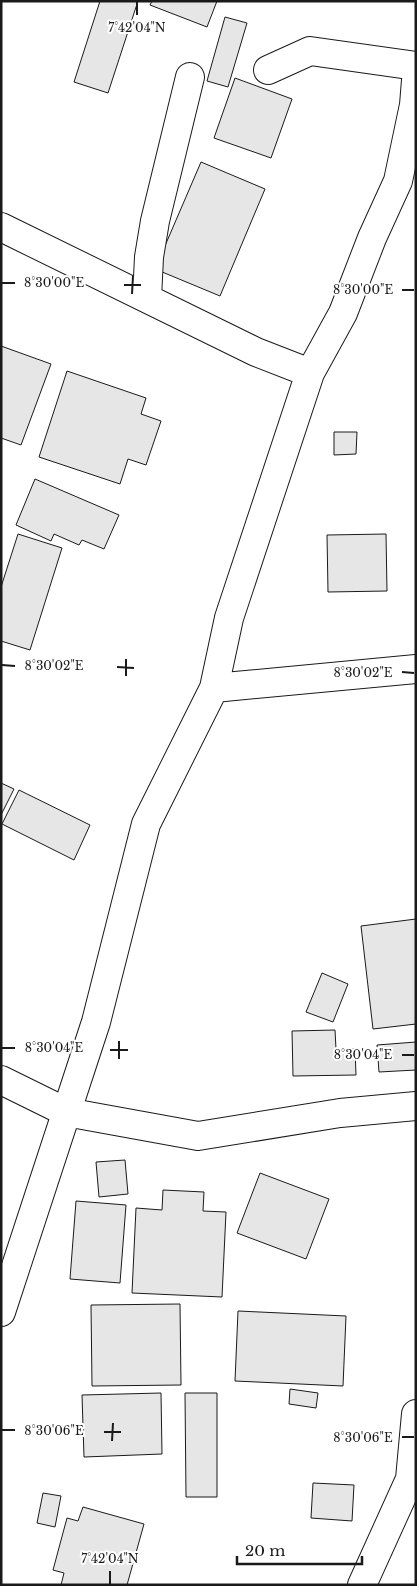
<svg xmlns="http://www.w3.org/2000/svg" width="417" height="1586" font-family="'Libre Baskerville',serif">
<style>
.building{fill:#e6e6e6;stroke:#1a1a1a}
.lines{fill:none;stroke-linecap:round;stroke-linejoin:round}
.minor-casing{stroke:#1a1a1a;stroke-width:30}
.minor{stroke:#fff;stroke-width:28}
.ticks{fill:none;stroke:#1a1a1a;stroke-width:2}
.ticks-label{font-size:12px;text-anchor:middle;fill:#1a1a1a;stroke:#fff;stroke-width:4;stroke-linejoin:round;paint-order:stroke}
</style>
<rect width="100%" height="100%" fill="#fff"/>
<!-- building -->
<path class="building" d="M 100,1 L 138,1 L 108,93 L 74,82 Z
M 152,1 L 217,1 L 207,27 L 150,5 Z
M 225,17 L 247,23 L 228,87 L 207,81 Z
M 235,78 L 292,99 L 271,158 L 214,138 Z
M 201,162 L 265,189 L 220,296 L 155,269 Z
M 1,346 L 51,364 L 21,445 L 1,438 Z
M 67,371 L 146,398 L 141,414 L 161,421 L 146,465 L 128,459 L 120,484 L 39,457 Z
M 334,432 L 357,432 L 356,454 L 334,455 Z
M 35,479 L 119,515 L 104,549 L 82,540 L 79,545 L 54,534 L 51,541 L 16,525 Z
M 18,534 L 62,548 L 30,650 L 1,641 L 1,587 Z
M 386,534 L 387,591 L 328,592 L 327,535 Z
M 1,783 L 14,789 L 1,815 Z
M 19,790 L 90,825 L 74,860 L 2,824 Z
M 416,919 L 416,1024 L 373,1029 L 361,926 Z
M 322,973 L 348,984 L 333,1022 L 306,1012 Z
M 335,1030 L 336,1049 L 355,1049 L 356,1075 L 293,1076 L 292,1031 Z
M 416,1042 L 416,1070 L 379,1072 L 377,1045 Z
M 125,1160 L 128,1194 L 99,1197 L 96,1162 Z
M 260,1173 L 329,1199 L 306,1259 L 237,1233 Z
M 163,1190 L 204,1192 L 203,1211 L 226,1212 L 222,1297 L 132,1293 L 136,1208 L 162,1210 Z
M 76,1201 L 126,1205 L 120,1283 L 70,1279 Z
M 180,1304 L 181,1385 L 92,1386 L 91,1305 Z
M 238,1311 L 346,1316 L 343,1386 L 235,1381 Z
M 290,1389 L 318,1393 L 316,1408 L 289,1404 Z
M 161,1393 L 162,1454 L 84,1457 L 82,1395 Z
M 185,1393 L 217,1393 L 217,1497 L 186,1497 Z
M 313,1483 L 354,1485 L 352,1521 L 311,1518 Z
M 43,1493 L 61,1496 L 55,1527 L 37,1523 Z
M 83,1507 L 144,1524 L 127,1585 L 61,1585 L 64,1573 L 53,1570 L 67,1518 L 78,1521 Z"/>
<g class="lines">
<!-- minor casing -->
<g class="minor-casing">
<path id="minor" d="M 268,70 L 310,51 L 416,66
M 1,227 L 256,352 L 310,373
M 147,298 L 149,257 L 155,221 L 190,77
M 214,688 L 416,669
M 1,1080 L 66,1112 L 198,1136 L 340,1113 L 416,1106
M 1,1312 L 96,1022 L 146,824 L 214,688 L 229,618 L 310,373 L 343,313 L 372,238 L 398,181 L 414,105 L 416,80
M 362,1585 L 410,1479 L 416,1414"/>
</g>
<!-- minor -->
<use href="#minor" class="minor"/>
</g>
<!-- ticks -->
<path class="ticks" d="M 137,15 L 137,2M 2,283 L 15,283M 124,285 L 141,285M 402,290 L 414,290M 132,294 L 133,276M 2,665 L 15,666M 117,667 L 134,668M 402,672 L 414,673M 126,676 L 126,659M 2,1048 L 15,1048M 110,1050 L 128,1050M 402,1055 L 414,1055M 119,1059 L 119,1041M 2,1430 L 15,1430M 104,1432 L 121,1432M 402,1437 L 414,1437M 112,1441 L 113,1423M 110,1584 L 110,1571"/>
<g class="ticks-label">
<text x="137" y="32">7°42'04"N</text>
<text x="54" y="287">8°30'00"E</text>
<text x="363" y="294">8°30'00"E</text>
<text x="54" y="670">8°30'02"E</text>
<text x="363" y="677">8°30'02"E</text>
<text x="54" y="1052">8°30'04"E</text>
<text x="363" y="1059">8°30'04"E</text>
<text x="54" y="1435">8°30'06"E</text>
<text x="363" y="1442">8°30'06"E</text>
<text x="110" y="1563">7°42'04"N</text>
</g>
<!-- border -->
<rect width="417" height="1586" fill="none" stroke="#1a1a1a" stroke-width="5"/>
<!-- scale -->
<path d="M237 1556v8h125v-8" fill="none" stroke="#1a1a1a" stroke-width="2.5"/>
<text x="245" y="1556" font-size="15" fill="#1a1a1a" stroke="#ffffff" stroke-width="4" paint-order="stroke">20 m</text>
</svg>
